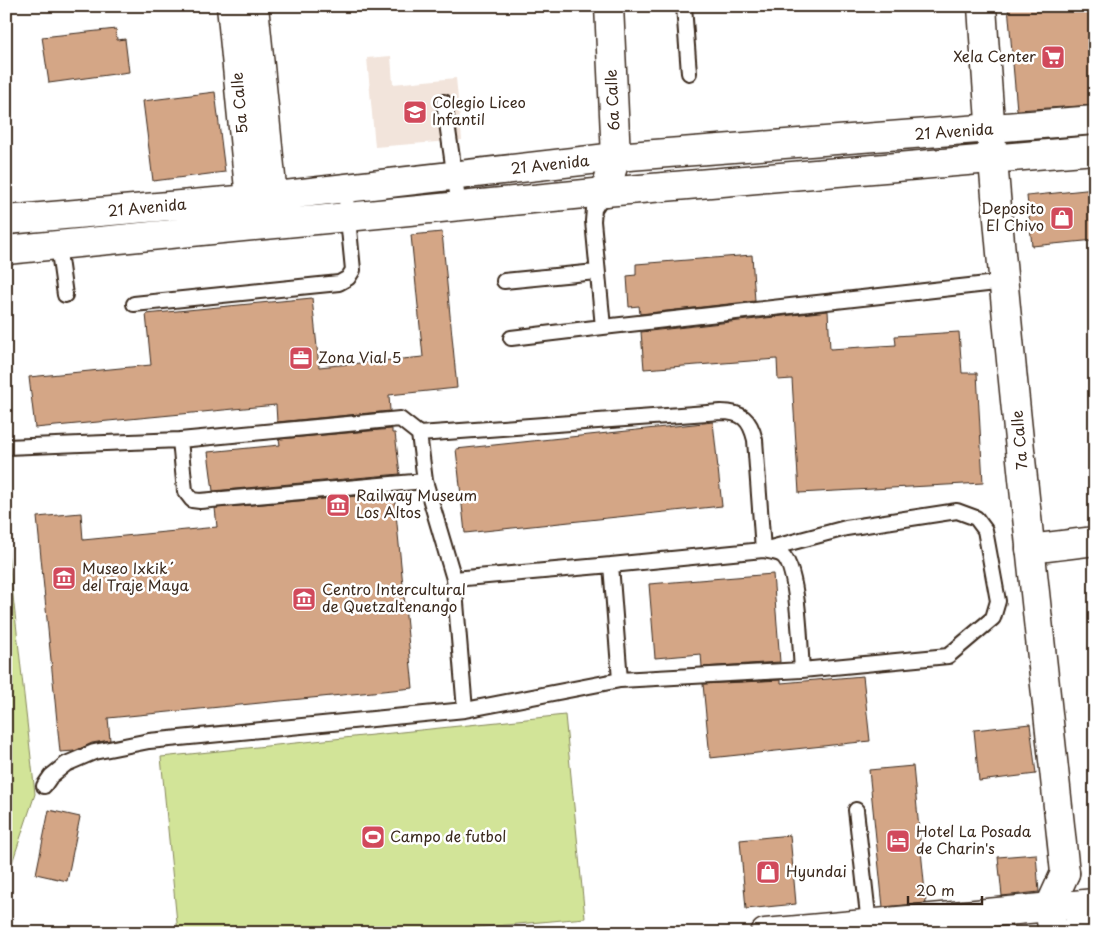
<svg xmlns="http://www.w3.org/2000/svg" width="1101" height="939" font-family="'Playpen Sans',sans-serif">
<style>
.built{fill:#f2e4db}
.green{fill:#d2e498;stroke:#86875b}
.building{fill:#d4a686;stroke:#3b2a1e}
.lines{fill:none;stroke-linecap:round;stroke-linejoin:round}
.service-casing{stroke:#3b2a1e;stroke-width:18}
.minor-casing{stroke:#3b2a1e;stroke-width:31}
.tertiary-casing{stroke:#3b2a1e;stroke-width:31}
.secondary-casing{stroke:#3b2a1e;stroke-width:31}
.service{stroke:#fff;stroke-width:14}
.minor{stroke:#fff;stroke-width:28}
.tertiary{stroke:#fff;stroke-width:28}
.secondary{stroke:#fff;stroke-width:28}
.labels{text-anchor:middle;stroke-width:5;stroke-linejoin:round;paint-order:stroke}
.poi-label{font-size:15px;fill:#3b2a1e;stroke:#fff;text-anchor:start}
.street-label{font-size:15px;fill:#3b2a1e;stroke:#fff}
</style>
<rect width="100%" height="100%" fill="#fff"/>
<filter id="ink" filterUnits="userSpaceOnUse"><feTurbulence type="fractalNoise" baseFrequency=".02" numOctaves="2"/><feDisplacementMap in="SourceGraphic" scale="10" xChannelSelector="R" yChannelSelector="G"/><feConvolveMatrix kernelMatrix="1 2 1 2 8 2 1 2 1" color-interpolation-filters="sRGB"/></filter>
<g filter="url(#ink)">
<!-- built -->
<path class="built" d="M 391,56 L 393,84 L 456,78 L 462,140 L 375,147 L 367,58 Z"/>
<!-- green -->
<path class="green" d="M 6,533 L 35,794 L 6,881 Z
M 565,715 L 585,918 L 417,933 L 178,933 L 161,757 Z"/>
<!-- building -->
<path class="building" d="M 1008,6 L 1095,6 L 1095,105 L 1017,110 Z
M 116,29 L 117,40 L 125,39 L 129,72 L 49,83 L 42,37 Z
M 215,92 L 225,172 L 153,181 L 143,101 Z
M 1095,189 L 1095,240 L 1032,246 L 1027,196 Z
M 442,232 L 457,388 L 389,395 L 390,411 L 277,422 L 276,405 L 35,428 L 29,377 L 151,365 L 146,314 L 312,298 L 319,367 L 423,357 L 411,235 Z
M 752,255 L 755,301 L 640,314 L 639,306 L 629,307 L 627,276 L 636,275 L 636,264 Z
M 828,311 L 830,349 L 896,345 L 895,336 L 959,332 L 962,373 L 977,373 L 983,483 L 799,493 L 792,379 L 778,380 L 777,359 L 644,369 L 641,332 Z
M 713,422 L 722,506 L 465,533 L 456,449 Z
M 392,429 L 392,433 L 395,433 L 400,474 L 213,491 L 208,452 L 280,445 L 279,439 Z
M 394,493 L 413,688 L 108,718 L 110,740 L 92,743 L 75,751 L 60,752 L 37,517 L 81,513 L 83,540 L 217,527 L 215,508 Z
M 773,574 L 780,662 L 702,667 L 701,654 L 655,658 L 649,584 Z
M 863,676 L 870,741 L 710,758 L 703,684 L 781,680 L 781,683 Z
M 1030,724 L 1036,774 L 979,781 L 974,730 Z
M 913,766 L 926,903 L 883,907 L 869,770 Z
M 49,810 L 80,817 L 67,881 L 36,874 Z
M 790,835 L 796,904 L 746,909 L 740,840 Z
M 1036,854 L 1039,892 L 1002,896 L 998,857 Z"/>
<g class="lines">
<!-- service casing -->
<g class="service-casing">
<path id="service" d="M 684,6 L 689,73
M 444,102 L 459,207
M 58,245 L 65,295
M 504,281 L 596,272
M 134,304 L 339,283 L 348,278 L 353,270 L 345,188
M 603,327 L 1005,282
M 511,338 L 603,327 L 593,221 L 594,209 L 605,192
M 419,434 L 425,481 L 454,579
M 180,440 L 185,491 L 192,500 L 200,501 L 425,481
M 6,447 L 180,440 L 400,419 L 419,434 L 721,412 C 742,412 750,419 755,440 L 763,550 C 768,551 777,552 782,555 C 799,567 800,648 802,670
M 465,710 L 454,579 L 611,565
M 44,786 L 51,776 L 66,764 L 94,752 L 149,741 L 465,710 L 620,680 L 802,670 L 948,656 L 993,618 L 998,601 L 985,530 L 976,518 L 957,511 L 846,528 L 763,550 L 611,565 L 620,680
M 856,810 L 869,924"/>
</g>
<!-- minor casing -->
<g class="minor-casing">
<path id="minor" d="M 231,6 L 250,199
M 254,6 L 273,197
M 605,192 L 616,157 L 609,6
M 1030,549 L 1095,541
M 1053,933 L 1049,908 L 1065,873"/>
</g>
<!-- tertiary casing -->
<g class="tertiary-casing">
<path id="tertiary" d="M 6,220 L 250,199 L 616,157 L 1095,120
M 6,250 L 605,192 L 1095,150"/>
</g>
<!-- secondary casing -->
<g class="secondary-casing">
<path id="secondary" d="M 982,6 C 1000,296 1035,585 1065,873
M 765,933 L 1095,903
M 1071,933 L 1095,930"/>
</g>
<!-- service -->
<use href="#service" class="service"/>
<!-- minor -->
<use href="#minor" class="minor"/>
<!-- tertiary -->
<use href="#tertiary" class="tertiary"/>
<!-- secondary -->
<use href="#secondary" class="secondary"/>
</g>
</g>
<!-- icons -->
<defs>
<g id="supermarket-square" transform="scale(1.25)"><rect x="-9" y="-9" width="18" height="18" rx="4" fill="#d1495b" stroke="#fff"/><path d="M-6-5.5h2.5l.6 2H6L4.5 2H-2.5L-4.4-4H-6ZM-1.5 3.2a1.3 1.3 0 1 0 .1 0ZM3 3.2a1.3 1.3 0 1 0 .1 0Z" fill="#fff"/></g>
<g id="school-square" transform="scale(1.25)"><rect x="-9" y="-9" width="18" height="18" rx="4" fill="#d1495b" stroke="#fff"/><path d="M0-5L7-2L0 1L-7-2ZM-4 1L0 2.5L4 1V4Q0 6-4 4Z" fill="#fff"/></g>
<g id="shop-square" transform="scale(1.25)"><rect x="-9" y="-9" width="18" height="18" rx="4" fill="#d1495b" stroke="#fff"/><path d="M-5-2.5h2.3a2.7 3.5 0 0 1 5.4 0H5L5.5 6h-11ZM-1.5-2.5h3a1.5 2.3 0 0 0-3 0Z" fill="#fff"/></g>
<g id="office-square" transform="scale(1.25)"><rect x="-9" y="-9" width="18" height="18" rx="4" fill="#d1495b" stroke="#fff"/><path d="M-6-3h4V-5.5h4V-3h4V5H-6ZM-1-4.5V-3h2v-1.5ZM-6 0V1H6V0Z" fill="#fff"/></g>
<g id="museum-square" transform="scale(1.25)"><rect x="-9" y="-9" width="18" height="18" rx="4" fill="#d1495b" stroke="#fff"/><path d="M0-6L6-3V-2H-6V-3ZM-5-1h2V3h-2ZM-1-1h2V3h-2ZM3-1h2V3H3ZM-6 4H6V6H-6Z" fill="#fff"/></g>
<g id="stadium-square" transform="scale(1.25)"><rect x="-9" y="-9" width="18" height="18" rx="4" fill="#d1495b" stroke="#fff"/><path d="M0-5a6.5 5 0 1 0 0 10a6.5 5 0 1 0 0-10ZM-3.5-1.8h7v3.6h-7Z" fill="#fff"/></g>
<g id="hotel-square" transform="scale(1.25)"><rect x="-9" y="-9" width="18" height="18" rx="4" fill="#d1495b" stroke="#fff"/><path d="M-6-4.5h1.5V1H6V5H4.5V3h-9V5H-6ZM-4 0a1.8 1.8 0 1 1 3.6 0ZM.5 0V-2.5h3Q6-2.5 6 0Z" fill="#fff"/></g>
</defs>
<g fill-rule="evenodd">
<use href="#supermarket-square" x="1053" y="57"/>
<use href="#school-square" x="415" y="112"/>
<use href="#shop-square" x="1062" y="218"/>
<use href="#office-square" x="301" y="358"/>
<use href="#museum-square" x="338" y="505"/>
<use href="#museum-square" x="64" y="578"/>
<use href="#museum-square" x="304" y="599"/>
<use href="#stadium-square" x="373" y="837"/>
<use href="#hotel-square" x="898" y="841"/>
<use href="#shop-square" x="768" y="872"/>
</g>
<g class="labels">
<!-- poi labels -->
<g class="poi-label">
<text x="1036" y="62" text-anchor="end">Xela Center</text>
<text x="432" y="108">Colegio Liceo<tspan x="432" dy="17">Infantil</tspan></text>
<text x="1044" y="214" text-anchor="end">Deposito<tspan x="1044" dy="17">El Chivo</tspan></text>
<text x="318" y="363">Zona Vial 5</text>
<text x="356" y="501">Railway Museum<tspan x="356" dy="17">Los Altos</tspan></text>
<text x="82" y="574">Museo Ixkik´<tspan x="82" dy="17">del Traje Maya</tspan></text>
<text x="322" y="595">Centro Intercultural<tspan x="322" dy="17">de Quetzaltenango</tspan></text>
<text x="916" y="837">Hotel La Posada<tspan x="916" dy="17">de Charin's</tspan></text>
<text x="390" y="842">Campo de futbol</text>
<text x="786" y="877">Hyundai</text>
</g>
<!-- street labels -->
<g class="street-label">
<text transform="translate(613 100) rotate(-93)" y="5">6a Calle</text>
<text transform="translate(240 103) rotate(-95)" y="5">5a Calle</text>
<text transform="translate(954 132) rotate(-4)" y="5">21 Avenida</text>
<text transform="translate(550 165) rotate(-6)" y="5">21 Avenida</text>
<text transform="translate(147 208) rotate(-5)" y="5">21 Avenida</text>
<text transform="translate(1020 440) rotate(-95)" y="5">7a Calle</text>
</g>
</g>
<!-- margin -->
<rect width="1101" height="939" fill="none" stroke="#fff" stroke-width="25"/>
<rect x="12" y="12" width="1076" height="914" fill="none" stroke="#3b2a1e" stroke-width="2" filter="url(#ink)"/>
<!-- scale -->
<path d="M908 896v8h74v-8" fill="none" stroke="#3b2a1e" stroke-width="2.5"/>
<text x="916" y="896" font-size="15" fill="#3b2a1e" stroke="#ffffff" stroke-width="4" paint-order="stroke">20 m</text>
</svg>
